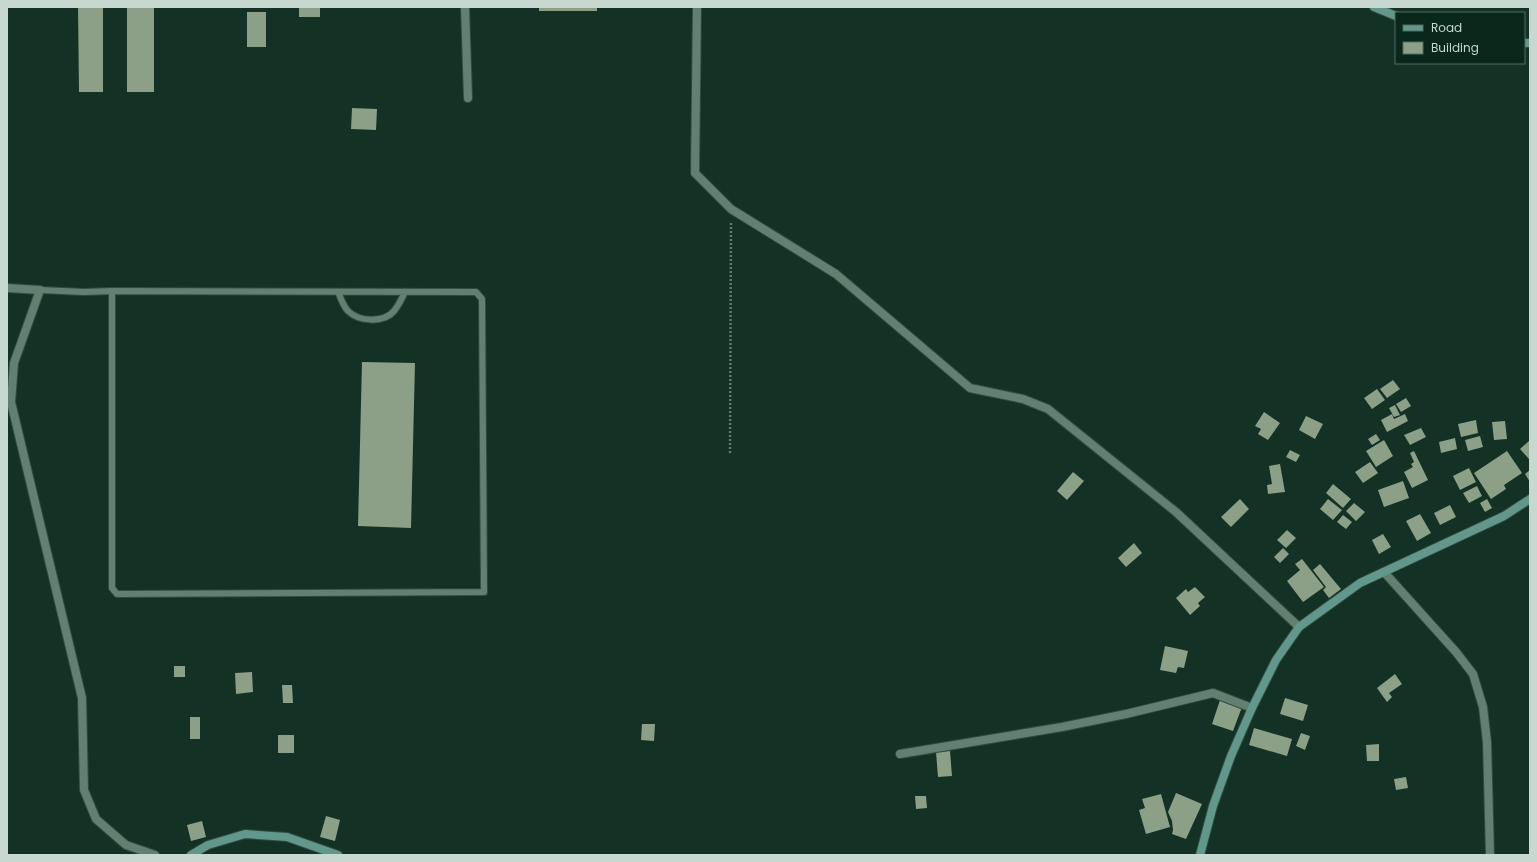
<svg xmlns="http://www.w3.org/2000/svg" width="1537" height="862" font-family="Poppins,sans-serif">
<style>
.building{fill:#8ba086}
.lines{fill:none;stroke-linecap:round;stroke-linejoin:round}
.lane-casing{stroke:#344b40;stroke-width:8}
.street-casing{stroke:#344b40;stroke-width:10}
.secondary-casing{stroke:#344b40;stroke-width:10}
.path{stroke:#617a6f;stroke-width:2.5;stroke-dasharray:2 2;stroke-linecap:butt}
.lane{stroke:#618071;stroke-width:6}
.street{stroke:#618071;stroke-width:8}
.secondary{stroke:#61988b;stroke-width:8}
</style>
<rect width="100%" height="100%" fill="#133124"/>
<!-- building -->
<path class="building" d="M 78,7 L 103,7 L 103,92 L 79,92 Z
M 127,7 L 154,7 L 154,92 L 127,92 Z
M 299,7 L 320,7 L 320,17 L 299,17 Z
M 539,7 L 597,7 L 597,11 L 539,11 Z
M 247,12 L 266,12 L 266,47 L 247,47 Z
M 352,108 L 377,109 L 376,130 L 351,129 Z
M 362,362 L 415,363 L 411,528 L 358,526 Z
M 1393,380 L 1400,389 L 1387,398 L 1380,389 Z
M 1377,389 L 1385,400 L 1372,409 L 1364,398 Z
M 1406,398 L 1411,406 L 1401,412 L 1396,404 Z
M 1395,405 L 1400,415 L 1394,417 L 1389,408 Z
M 1264,412 L 1280,423 L 1268,440 L 1258,434 L 1261,429 L 1255,426 Z
M 1392,414 L 1394,419 L 1405,414 L 1408,421 L 1387,432 L 1381,420 Z
M 1306,416 L 1323,424 L 1315,439 L 1299,430 Z
M 1476,420 L 1478,433 L 1461,437 L 1458,424 Z
M 1505,421 L 1507,439 L 1494,440 L 1492,422 Z
M 1421,428 L 1426,437 L 1410,445 L 1404,435 Z
M 1376,434 L 1380,440 L 1372,445 L 1368,439 Z
M 1480,436 L 1483,447 L 1468,451 L 1465,440 Z
M 1455,438 L 1457,449 L 1441,453 L 1439,442 Z
M 1384,440 L 1393,456 L 1376,467 L 1366,451 Z
M 1530,440 L 1530,459 L 1529,459 L 1520,449 Z
M 1290,450 L 1300,455 L 1296,462 L 1286,457 Z
M 1414,451 L 1428,480 L 1412,488 L 1404,472 L 1413,467 L 1411,464 L 1414,462 L 1410,453 Z
M 1507,451 L 1522,473 L 1504,485 L 1506,489 L 1491,499 L 1474,473 Z
M 1370,462 L 1378,473 L 1363,483 L 1355,472 Z
M 1280,464 L 1285,492 L 1268,494 L 1267,485 L 1272,484 L 1269,466 Z
M 1469,468 L 1476,482 L 1460,490 L 1453,476 Z
M 1530,470 L 1530,482 L 1525,474 Z
M 1073,472 L 1084,481 L 1067,500 L 1057,491 Z
M 1403,481 L 1409,498 L 1384,507 L 1378,490 Z
M 1333,484 L 1351,499 L 1343,508 L 1326,493 Z
M 1477,486 L 1482,496 L 1469,503 L 1463,493 Z
M 1240,499 L 1249,509 L 1231,527 L 1221,517 Z
M 1328,499 L 1342,510 L 1333,520 L 1320,509 Z
M 1487,499 L 1492,508 L 1485,512 L 1480,503 Z
M 1354,503 L 1365,512 L 1356,521 L 1346,511 Z
M 1450,505 L 1456,517 L 1440,525 L 1434,513 Z
M 1420,514 L 1431,533 L 1417,541 L 1406,521 Z
M 1343,515 L 1352,522 L 1346,529 L 1337,522 Z
M 1287,530 L 1296,538 L 1286,548 L 1277,540 Z
M 1383,534 L 1391,547 L 1379,554 L 1372,540 Z
M 1134,543 L 1142,553 L 1126,567 L 1118,558 Z
M 1283,548 L 1289,554 L 1280,563 L 1274,557 Z
M 1302,559 L 1324,587 L 1303,602 L 1287,581 L 1300,570 L 1295,564 Z
M 1320,564 L 1341,589 L 1329,598 L 1323,590 L 1326,587 L 1313,570 Z
M 1195,587 L 1205,597 L 1198,603 L 1200,606 L 1190,615 L 1176,598 L 1186,589 L 1188,592 Z
M 1165,646 L 1188,651 L 1184,668 L 1178,667 L 1176,673 L 1160,670 Z
M 174,666 L 185,666 L 185,677 L 174,677 Z
M 252,672 L 253,692 L 236,694 L 235,673 Z
M 1395,674 L 1402,684 L 1389,693 L 1392,697 L 1387,702 L 1377,688 Z
M 282,685 L 292,685 L 293,703 L 283,703 Z
M 1285,698 L 1308,705 L 1303,721 L 1280,714 Z
M 1220,700 L 1242,707 L 1233,731 L 1212,724 Z
M 190,717 L 200,717 L 200,739 L 190,739 Z
M 642,724 L 655,724 L 654,741 L 641,740 Z
M 1254,728 L 1292,739 L 1287,756 L 1249,745 Z
M 1301,733 L 1310,736 L 1305,750 L 1296,746 Z
M 278,735 L 294,735 L 294,753 L 278,753 Z
M 1379,744 L 1379,761 L 1367,761 L 1366,745 Z
M 950,751 L 952,776 L 938,777 L 936,752 Z
M 1406,777 L 1408,788 L 1396,790 L 1394,779 Z
M 1176,793 L 1202,804 L 1186,839 L 1172,834 L 1173,830 L 1172,821 L 1168,812 Z
M 1161,794 L 1170,827 L 1146,834 L 1139,810 L 1145,808 L 1142,799 Z
M 915,796 L 926,796 L 927,808 L 916,809 Z
M 326,816 L 340,820 L 335,841 L 320,837 Z
M 202,821 L 206,837 L 191,841 L 187,825 Z"/>
<g class="lines">
<!-- lane casing -->
<g class="lane-casing">
<path id="lane" d="M 40,290 L 84,292 L 112,291 L 476,292 L 482,299 L 484,592 L 117,594 L 112,588 L 112,291
M 338,292 C 341,298 343,306 348,311 C 359,322 384,323 394,311 C 399,305 402,298 405,292"/>
</g>
<!-- street casing -->
<g class="street-casing">
<path id="street" d="M 465,7 L 468,98
M 697,7 L 695,173 L 731,209 L 836,274 L 970,388 L 1023,399 L 1048,409 L 1176,512 L 1299,627
M 7,288 L 40,290 L 14,363 L 11,402 L 82,698 L 84,790 L 96,819 L 126,845 L 155,855
M 1384,572 L 1456,652 L 1473,674 L 1483,707 L 1487,742 L 1490,855
M 900,754 L 1062,727 L 1126,714 L 1213,693 L 1252,708"/>
</g>
<!-- secondary casing -->
<g class="secondary-casing">
<path id="secondary" d="M 1374,7 L 1396,16
M 1524,43 L 1530,43
M 191,855 L 208,845 L 245,834 L 287,837 L 338,855
M 1200,855 L 1213,806 L 1231,756 L 1252,708 L 1276,660 L 1299,627 L 1360,583 L 1504,516 L 1530,499"/>
</g>
<!-- path -->
<path class="path" d="M 730,453 L 731,221"/>
<!-- lane -->
<use href="#lane" class="lane"/>
<!-- street -->
<use href="#street" class="street"/>
<!-- secondary -->
<use href="#secondary" class="secondary"/>
</g>
<!-- border -->
<rect width="1537" height="862" fill="none" stroke="#c7d8d0" stroke-width="16"/>
<!-- legend -->
<rect x="1395" y="12" width="130" height="52" fill="#09271b" stroke="#556e63"/>
<rect x="1403" y="25" width="20" height="6" fill="#61988b" stroke="#556e63"/>
<text x="1431" y="32" font-size="12" fill="#c7d8d0">Road</text>
<rect x="1403" y="42" width="20" height="12" fill="#8ba086" stroke="#556e63"/>
<text x="1431" y="52" font-size="12" fill="#c7d8d0">Building</text>
</svg>
